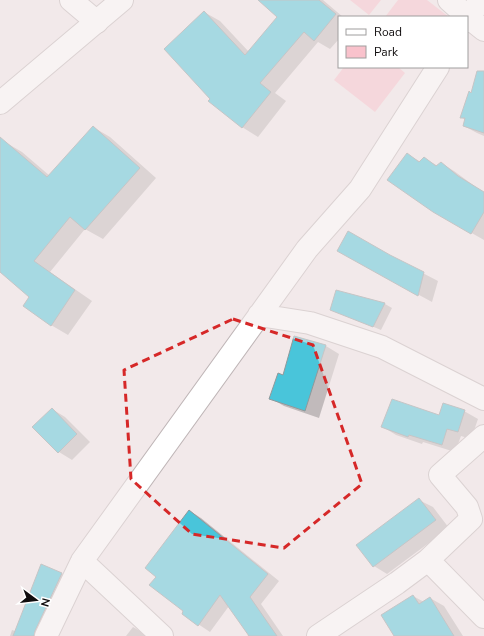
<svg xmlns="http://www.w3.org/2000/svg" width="484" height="636" font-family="'Nunito Sans',sans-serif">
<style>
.green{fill:#f9c2cc}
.shadow{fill:#0003}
.building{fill:#49c5da;stroke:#90999b}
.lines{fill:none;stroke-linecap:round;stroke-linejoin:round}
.street-casing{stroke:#bfb6b7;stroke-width:24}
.secondary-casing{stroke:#bfb6b7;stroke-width:24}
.street{stroke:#fff;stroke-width:22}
.secondary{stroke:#fff;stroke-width:22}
.marked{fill:none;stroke:#d62828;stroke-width:3;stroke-dasharray:8 5;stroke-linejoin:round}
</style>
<rect width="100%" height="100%" fill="#f2e9ea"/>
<!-- green -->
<path class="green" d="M 350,0 L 381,0 L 369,15 Z
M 398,0 L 427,0 L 449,17 L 385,17 Z
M 344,67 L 398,67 L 405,73 L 375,112 L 334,80 Z"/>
<!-- shadow -->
<path class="shadow" d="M 277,0 L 323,0 L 343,17 L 339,17 L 339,39 L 330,49 L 318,42 L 275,93 L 286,101 L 258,137 L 242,127 L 211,99 L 204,12 L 220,21 L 249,52 L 279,16 Z
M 484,82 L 484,136 L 477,133 L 464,126 L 465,120 L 461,117 Z
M 93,127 L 110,137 L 156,178 L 103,239 L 85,229 L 50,272 L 92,301 L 68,335 L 51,325 L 31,296 L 0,271 L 0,148 L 5,142 L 22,152 L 50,176 Z
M 407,154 L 421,162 L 424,158 L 438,166 L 441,163 L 454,171 L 484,193 L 484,240 L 433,211 Z
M 390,256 L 438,281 L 432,302 L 351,258 Z
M 337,291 L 385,304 L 392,308 L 381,330 L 331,309 Z
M 326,346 L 339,354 L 319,418 L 284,406 L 270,398 L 284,376 Z
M 52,409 L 65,417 L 90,442 L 72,460 L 59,452 Z
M 464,411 L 478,419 L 471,439 L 461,436 L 455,452 L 423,442 L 422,444 L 396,435 L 383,427 Z
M 419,500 L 433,507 L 449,528 L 387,574 L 374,566 Z
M 190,511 L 201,518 L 279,581 L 261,604 L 283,636 L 247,636 L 250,634 L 229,606 L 210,632 L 183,614 L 185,611 L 157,576 Z
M 42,566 L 62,574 L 75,582 L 49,636 L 10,636 L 12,630 L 15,631 Z
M 413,596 L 424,602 L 430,598 L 444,606 L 463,636 L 396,636 Z
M 133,627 L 147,635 L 148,636 L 126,636 Z"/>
<!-- building -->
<path class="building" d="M 258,0 L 319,0 L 336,14 L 314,41 L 304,32 L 260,83 L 271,92 L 242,128 L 208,101 L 210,99 L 164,49 L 204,11 L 245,55 L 277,17 Z
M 477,71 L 484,71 L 484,133 L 463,126 L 465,118 L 460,118 L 469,91 L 471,93 Z
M 93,126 L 140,168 L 85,230 L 70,217 L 34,261 L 75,290 L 51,326 L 23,306 L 29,297 L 0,272 L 0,137 L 47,177 Z
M 407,153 L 419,162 L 424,157 L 436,166 L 441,162 L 458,176 L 484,192 L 484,212 L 471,234 L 433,212 L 387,180 Z
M 348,231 L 390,255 L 424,272 L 418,296 L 337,251 Z
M 336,290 L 385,303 L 373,327 L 330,310 Z
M 294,336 L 326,345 L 305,411 L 269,399 L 278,373 L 283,375 Z
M 392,399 L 439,415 L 443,403 L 465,410 L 458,432 L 447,429 L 442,445 L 409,435 L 408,437 L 381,427 Z
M 52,408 L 77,434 L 58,453 L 32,427 Z
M 419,498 L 436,520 L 373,567 L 356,545 Z
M 189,510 L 268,574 L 250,597 L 277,636 L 249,636 L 220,595 L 198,626 L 182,614 L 183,611 L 149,585 L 156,577 L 145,568 Z
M 41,564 L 62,573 L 35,631 L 34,636 L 13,636 Z
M 413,595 L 419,604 L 430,597 L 454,636 L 394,636 L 381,615 Z"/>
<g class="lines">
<!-- street casing -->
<g class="street-casing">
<path id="street" d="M 71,0 L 97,22
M 449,0 L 469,18 L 484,30
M 467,21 L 480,0
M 259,315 L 310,323 L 382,347 L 484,399
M 484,436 L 440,475 L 467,507 L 471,519 L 428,560 L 484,617
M 82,561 L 162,636
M 46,636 L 82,561 L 307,249 L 360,189 L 438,67
M 318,636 L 397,583 L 428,560"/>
</g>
<!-- secondary casing -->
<g class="secondary-casing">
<path id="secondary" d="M 0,103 L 122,0"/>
</g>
<!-- street -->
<use href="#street" class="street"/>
<!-- secondary -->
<use href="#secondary" class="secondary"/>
</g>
<!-- marked area -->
<path d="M0 0H484V636H0ZM 233,319 L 313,345 L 362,484 L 284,548 L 192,534 L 131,479 L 124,370 Z" fill="#f2e9ea" fill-opacity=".55" fill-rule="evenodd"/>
<path class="marked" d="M 233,319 L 313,345 L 362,484 L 284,548 L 192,534 L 131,479 L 124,370 Z"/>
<!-- legend -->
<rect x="338" y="16" width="130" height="52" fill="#ffffff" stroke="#9f9e9e"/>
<rect x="346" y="29" width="20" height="6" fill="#ffffff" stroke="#9f9e9e"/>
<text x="374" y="36" font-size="12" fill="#0f0c0d">Road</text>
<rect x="346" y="46" width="20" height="12" fill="#f9c2cc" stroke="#9f9e9e"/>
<text x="374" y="56" font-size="12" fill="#0f0c0d">Park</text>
<!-- north arrow -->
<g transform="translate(36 600) rotate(105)" stroke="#ffffff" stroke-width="3" paint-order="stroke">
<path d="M0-3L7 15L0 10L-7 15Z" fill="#0f0c0d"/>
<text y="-6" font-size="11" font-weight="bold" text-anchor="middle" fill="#0f0c0d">N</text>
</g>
</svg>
